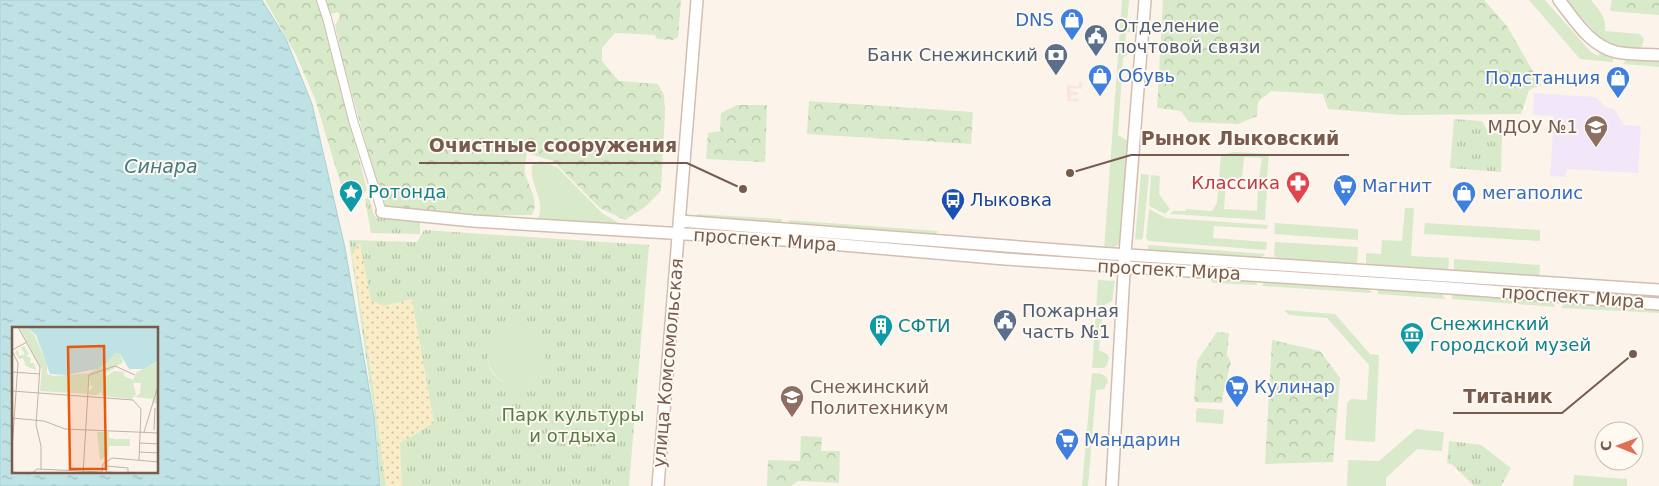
<svg xmlns="http://www.w3.org/2000/svg" width="1659" height="486" font-family="'DejaVu Sans',sans-serif">
<style>
.commercial{fill:#fbe6df}
.education{fill:#f1e7f9}
.grass{fill:#d8eac9}
.forest{fill:url(#forest-crowns)}
.sand{fill:url(#sand-dots)}
.park{fill:url(#park-tufts);fill-rule:evenodd}
.water{fill:url(#water-ripples);stroke:#a6d2d7;fill-rule:evenodd}
.lines{fill:none;stroke-linecap:round;stroke-linejoin:round}
.street-casing{stroke:#cebcb0;stroke-width:10}
.secondary-casing{stroke:#d3beb0;stroke-width:14}
.street{stroke:#fff;stroke-width:8}
.secondary{stroke:#fff;stroke-width:11}
.labels{text-anchor:middle;stroke-width:4;stroke-linejoin:round;paint-order:stroke}
.shop-label{font-size:18px;fill:#366cbe;stroke:#fef9f1;text-anchor:start}
.service-label{font-size:18px;fill:#4e5e75;stroke:#fef9f1;text-anchor:start}
.education-label{font-size:18px;fill:#785e54;stroke:#fef9f1;text-anchor:end}
.health-label{font-size:18px;fill:#be3a42;stroke:#fef9f1;text-anchor:end}
.culture-label{font-size:18px;fill:#0d838f;stroke:#fef9f1;text-anchor:start}
.transit-label{font-size:18px;fill:#164399;stroke:#fef9f1;text-anchor:start}
.street-label{font-size:18px;fill:#765b4e;stroke:#fef9f1}
.park-label{font-size:18px;fill:#587b46;stroke:#fef9f1}
.water-label{font-size:19px;font-style:italic;fill:#457b82;stroke:#fef9f1}
.inset-road{fill:none;stroke:#c2b2a7;stroke-width:1}
.view{fill:#e8590c;fill-opacity:0.15;stroke:#e8590c;stroke-width:2.5}
.inset-edge{fill:none;stroke:#765b4e;stroke-width:2.5}
.leader{fill:none;stroke:#765b4e;stroke-width:2}
.callout-dot{fill:#765b4e;stroke:#fef9f1;stroke-width:2}
.callout-label{font-size:19px;text-anchor:middle;font-weight:bold;fill:#765b4e;stroke:#fef9f1;stroke-width:4;stroke-linejoin:round;paint-order:stroke}
</style>
<defs>
<pattern id="forest-crowns" width="20" height="18" patternUnits="userSpaceOnUse" patternTransform="scale(1.25)"><rect width="20" height="18" fill="#d8eac9"/><path d="M2 6a3 3 0 1 1 6 0M12 15a3 3 0 1 1 6 0" fill="none" stroke="#b4c1a5"/></pattern>
<pattern id="sand-dots" width="8" height="8" patternUnits="userSpaceOnUse" patternTransform="scale(1.25)"><rect width="8" height="8" fill="#f9ecc7"/><path d="M2 2h.1M6 6h.1" fill="none" stroke="#cec2a4" stroke-width="1.8" stroke-linecap="round"/></pattern>
<pattern id="park-tufts" width="24" height="20" patternUnits="userSpaceOnUse" patternTransform="scale(1.25)"><rect width="24" height="20" fill="#d8eac9"/><path d="M3 7l-1-3M5 7V3M7 7l1-3M15 17l-1-3M17 17v-4M19 17l1-3" fill="none" stroke="#b4c1a5"/></pattern>
<pattern id="water-ripples" width="26" height="14" patternUnits="userSpaceOnUse" patternTransform="scale(1.25)"><rect width="26" height="14" fill="#bfe2e5"/><path d="M2 4q2-2 4 0t4 0M15 11q2-2 4 0t4 0" fill="none" stroke="#a0babc"/></pattern>
</defs>
<rect width="100%" height="100%" fill="#fcf4ea"/>
<!-- commercial -->
<path class="commercial" d="M 1079,81 L 1082,82 L 1082,89 L 1071,88 L 1070,91 L 1078,92 L 1078,95 L 1071,95 L 1071,98 L 1079,99 L 1079,102 L 1067,101 L 1067,85 L 1079,86 Z"/>
<!-- education -->
<path class="education" d="M 1534,93 L 1596,97 L 1605,107 L 1614,109 L 1624,125 L 1641,126 L 1638,173 L 1567,169 L 1566,177 L 1550,176 L 1554,116 L 1533,115 Z"/>
<!-- grass -->
<path class="grass" d="M 1122,0 L 1129,0 L 1127,24 L 1130,28 L 1130,32 L 1126,32 L 1125,52 L 1129,53 L 1123,58 L 1118,135 L 1128,141 L 1120,243 L 1111,250 L 1104,250 Z
M 1529,0 L 1545,0 L 1590,51 L 1598,56 L 1601,51 L 1613,58 L 1613,62 L 1580,59 Z
M 1566,0 L 1591,0 C 1600,11 1606,17 1605,31 L 1640,34 L 1644,39 L 1642,46 L 1638,49 L 1620,48 L 1600,38 Z
M 1626,60 L 1659,62 L 1659,67 L 1623,64 Z
M 1235,152 L 1269,154 L 1267,179 L 1259,178 L 1262,158 L 1244,157 L 1242,179 L 1226,180 L 1224,209 L 1257,211 L 1258,188 L 1267,188 L 1265,220 L 1170,214 L 1173,211 L 1186,211 L 1186,209 L 1212,211 L 1217,203 L 1221,155 Z
M 541,161 L 557,167 L 603,214 L 628,228 L 534,223 C 551,205 528,186 532,165 Z
M 1141,174 L 1149,175 L 1143,237 L 1141,240 L 1135,239 Z
M 1151,175 L 1160,176 L 1159,194 L 1170,209 L 1165,214 L 1149,206 Z
M 1405,208 L 1414,208 L 1411,256 L 1449,258 L 1448,272 L 1366,267 L 1366,253 L 1381,254 L 1382,240 L 1402,241 Z
M 1149,209 L 1166,218 L 1268,225 L 1267,229 L 1214,226 L 1213,238 L 1267,242 L 1266,250 L 1149,241 L 1146,238 Z
M 697,214 L 782,219 L 781,224 L 697,219 Z
M 788,220 L 938,231 L 934,236 L 791,225 Z
M 1275,223 L 1358,229 L 1358,240 L 1274,234 Z
M 1425,223 L 1540,230 L 1540,241 L 1424,234 Z
M 1275,242 L 1358,247 L 1357,266 L 1278,262 L 1274,254 Z
M 1148,245 L 1265,254 L 1259,260 L 1148,252 Z
M 1454,259 L 1540,265 L 1539,278 L 1454,273 Z
M 1220,277 L 1255,281 L 1257,285 L 1213,283 L 1208,278 Z
M 1266,279 L 1367,286 L 1372,293 L 1262,286 Z
M 1098,280 L 1115,281 L 1112,301 L 1103,306 L 1099,350 L 1107,354 L 1109,358 L 1107,365 L 1104,368 L 1092,368 Z
M 1457,280 L 1659,294 L 1659,298 L 1457,284 Z
M 1382,288 L 1438,291 L 1446,299 L 1378,294 L 1378,290 Z
M 1456,293 L 1553,300 L 1555,307 L 1452,299 L 1452,296 Z
M 1564,302 L 1659,307 L 1659,313 L 1561,308 Z
M 1284,310 L 1335,314 L 1370,354 L 1379,355 L 1375,442 L 1345,440 L 1347,403 L 1351,399 L 1367,400 L 1369,365 L 1327,318 L 1289,315 Z
M488 356a29 29 0 1 1 58 0a29 29 0 1 1-58 0Z
M 1092,373 L 1102,374 L 1107,378 L 1108,382 L 1104,389 L 1096,390 L 1088,486 L 1082,486 Z
M 1198,408 L 1224,410 L 1223,424 L 1196,422 L 1196,411 Z
M 1416,429 L 1444,432 L 1442,451 L 1417,449 L 1386,478 L 1386,486 L 1347,486 L 1348,460 L 1379,461 Z
M 1574,475 L 1627,479 L 1627,486 L 1573,486 Z"/>
<!-- forest -->
<path class="forest" d="M 265,0 L 317,0 L 324,19 L 367,190 L 361,195 L 351,199 L 344,195 L 315,99 L 296,55 Z
M 323,0 L 681,0 L 678,37 L 673,40 L 657,39 L 655,35 L 615,33 L 602,48 L 602,61 L 619,81 L 658,84 L 664,95 L 665,112 L 661,191 L 645,207 L 625,220 L 600,208 L 553,161 L 527,153 C 526,159 524,167 525,173 C 528,186 540,201 532,215 L 457,216 L 419,213 L 383,206 L 342,58 L 335,25 L 340,17 L 338,12 L 328,15 Z
M 1163,0 L 1484,0 L 1507,26 L 1541,85 L 1529,90 L 1521,114 L 1401,115 L 1328,109 L 1323,94 L 1271,91 L 1258,102 L 1257,116 L 1238,124 L 1189,122 L 1181,111 L 1157,108 Z
M 1612,0 L 1659,0 L 1659,15 L 1610,11 Z
M 809,101 L 973,112 L 971,144 L 807,134 Z
M 737,105 L 767,105 L 765,162 L 706,159 L 708,133 L 720,131 L 721,113 Z
M 1217,332 L 1229,333 L 1227,355 L 1231,362 L 1223,394 L 1222,403 L 1194,402 L 1197,361 Z
M 1272,340 L 1320,351 L 1340,378 L 1333,462 L 1265,464 Z
M 801,436 L 822,437 L 821,451 L 840,451 L 839,483 L 798,481 L 791,486 L 767,486 L 768,460 L 800,461 Z"/>
<!-- sand -->
<path class="sand" d="M 360,243 L 384,306 L 412,299 L 434,423 L 400,443 L 402,486 L 386,486 L 371,372 L 352,254 Z"/>
<!-- park -->
<path class="park" d="M 1454,119 L 1482,121 L 1488,132 L 1502,134 L 1501,172 L 1450,168 Z
M 369,197 L 374,215 L 377,218 L 420,222 L 420,234 L 371,233 L 365,199 Z
M 424,230 L 649,245 L 629,486 L 402,486 L 400,443 L 434,423 L 412,299 L 384,306 L 371,300 L 360,243 L 352,254 L 371,372 L 386,486 L 381,486 L 375,419 L 349,240 L 417,242 ZM 518,327 C 558,332 552,388 514,384 C 478,382 480,329 518,327 Z
M 1449,441 L 1481,445 L 1511,468 L 1501,486 L 1474,486 L 1453,465 L 1447,463 Z"/>
<!-- water -->
<path class="water" d="M 0,0 L 262,0 L 286,39 L 312,104 L 345,248 L 374,417 L 380,486 L 0,486 ZM 14,328 L 158,328 L 158,472 L 14,472 Z"/>
<g class="lines">
<!-- street casing -->
<g class="street-casing">
<path id="street" d="M 321,0 L 327,18 L 353,120 L 382,212"/>
</g>
<!-- secondary casing -->
<g class="secondary-casing">
<path id="secondary" d="M 1559,0 C 1574,19 1590,46 1616,52 C 1630,55 1645,54 1659,55
M 382,212 L 473,221 L 784,240 L 1005,259 L 1450,288 L 1659,304
M 680,221 L 1098,253 L 1659,290
M 658,486 L 697,0
M 1112,486 L 1125,254 L 1145,0"/>
</g>
<!-- street -->
<use href="#street" class="street"/>
<!-- secondary -->
<use href="#secondary" class="secondary"/>
</g>
<!-- icons -->
<defs>
<g id="shop-pin" transform="scale(1.25)"><path d="M0 17L-7.5 6A9.5 9.5 0 1 1 7.5 6Z" fill="#3f7fe0" stroke="#fef9f1"/><path d="M-5-2.5h2.3a2.7 3.5 0 0 1 5.4 0H5L5.5 6h-11ZM-1.5-2.5h3a1.5 2.3 0 0 0-3 0Z" fill="#fff"/></g>
<g id="civic-pin" transform="scale(1.25)"><path d="M0 17L-7.5 6A9.5 9.5 0 1 1 7.5 6Z" fill="#5c6f8a" stroke="#fef9f1"/><path d="M-.6-6.5H3V-4.5H.6V-3L4-1V1h2V6H-6V1h2V-1L-.6-3ZM-1.2 2.5V6h2.4V2.5Z" fill="#fff"/></g>
<g id="bank-pin" transform="scale(1.25)"><path d="M0 17L-7.5 6A9.5 9.5 0 1 1 7.5 6Z" fill="#5c6f8a" stroke="#fef9f1"/><path d="M-6-4H6V4H-6ZM0-2.3a2.3 2.3 0 1 0 0 4.6a2.3 2.3 0 1 0 0-4.6Z" fill="#fff"/></g>
<g id="school-pin" transform="scale(1.25)"><path d="M0 17L-7.5 6A9.5 9.5 0 1 1 7.5 6Z" fill="#8d6e63" stroke="#fef9f1"/><path d="M0-5L7-2L0 1L-7-2ZM-4 1L0 2.5L4 1V4Q0 6-4 4Z" fill="#fff"/></g>
<g id="pharmacy-pin" transform="scale(1.25)"><path d="M0 17L-7.5 6A9.5 9.5 0 1 1 7.5 6Z" fill="#e0444e" stroke="#fef9f1"/><path d="M-2-6h4v4h4v4h-4v4h-4v-4h-4v-4h4Z" fill="#fff"/></g>
<g id="supermarket-pin" transform="scale(1.25)"><path d="M0 17L-7.5 6A9.5 9.5 0 1 1 7.5 6Z" fill="#3f7fe0" stroke="#fef9f1"/><path d="M-6-5.5h2.5l.6 2H6L4.5 2H-2.5L-4.4-4H-6ZM-1.5 3.2a1.3 1.3 0 1 0 .1 0ZM3 3.2a1.3 1.3 0 1 0 .1 0Z" fill="#fff"/></g>
<g id="sight-pin" transform="scale(1.25)"><path d="M0 17L-7.5 6A9.5 9.5 0 1 1 7.5 6Z" fill="#0f9aa8" stroke="#fef9f1"/><path d="M0-6L1.8-2.2L6-1.7L2.9 1.2L3.7 5.4L0 3.3L-3.7 5.4L-2.9 1.2L-6-1.7L-1.8-2.2Z" fill="#fff"/></g>
<g id="bus-pin" transform="scale(1.25)"><path d="M0 17L-7.5 6A9.5 9.5 0 1 1 7.5 6Z" fill="#1a4fb4" stroke="#fef9f1"/><path d="M-5-6H5V4H4V6H2V4H-2V6H-4V4H-5ZM-3.5-4V0h7V-4ZM-3.5 1.2v1.5H-2V1.2ZM2 1.2v1.5H3.5V1.2Z" fill="#fff"/></g>
<g id="building-pin" transform="scale(1.25)"><path d="M0 17L-7.5 6A9.5 9.5 0 1 1 7.5 6Z" fill="#0f9aa8" stroke="#fef9f1"/><path d="M-4-6H4V6H1V3H-1V6H-4ZM-2.5-4.3h1.7v1.8h-1.7ZM.8-4.3h1.7v1.8H.8ZM-2.5-1h1.7V.8h-1.7ZM.8-1h1.7V.8H.8Z" fill="#fff"/></g>
<g id="museum-pin" transform="scale(1.25)"><path d="M0 17L-7.5 6A9.5 9.5 0 1 1 7.5 6Z" fill="#0f9aa8" stroke="#fef9f1"/><path d="M0-6L6-3V-2H-6V-3ZM-5-1h2V3h-2ZM-1-1h2V3h-2ZM3-1h2V3H3ZM-6 4H6V6H-6Z" fill="#fff"/></g>
<g id="university-pin" transform="scale(1.25)"><path d="M0 17L-7.5 6A9.5 9.5 0 1 1 7.5 6Z" fill="#8d6e63" stroke="#fef9f1"/><path d="M0-5L7-2L0 1L-7-2ZM-4 1L0 2.5L4 1V4Q0 6-4 4Z" fill="#fff"/></g>
</defs>
<g fill-rule="evenodd">
<use href="#shop-pin" x="1072" y="20"/>
<use href="#civic-pin" x="1096" y="36"/>
<use href="#bank-pin" x="1056" y="55"/>
<use href="#shop-pin" x="1100" y="76"/>
<use href="#shop-pin" x="1618" y="78"/>
<use href="#school-pin" x="1596" y="127"/>
<use href="#pharmacy-pin" x="1298" y="183"/>
<use href="#supermarket-pin" x="1345" y="186"/>
<use href="#sight-pin" x="351" y="192"/>
<use href="#shop-pin" x="1464" y="193"/>
<use href="#bus-pin" x="953" y="200"/>
<use href="#civic-pin" x="1005" y="321"/>
<use href="#building-pin" x="881" y="326"/>
<use href="#museum-pin" x="1412" y="334"/>
<use href="#supermarket-pin" x="1237" y="387"/>
<use href="#university-pin" x="792" y="397"/>
<use href="#supermarket-pin" x="1067" y="440"/>
</g>
<g class="labels">
<!-- shop labels -->
<g class="shop-label">
<text x="1054" y="26" text-anchor="end">DNS</text>
<text x="1118" y="82">Обувь</text>
<text x="1600" y="84" text-anchor="end">Подстанция</text>
<text x="1362" y="192">Магнит</text>
<text x="1482" y="199">мегаполис</text>
<text x="1254" y="393">Кулинар</text>
<text x="1084" y="446">Мандарин</text>
</g>
<!-- service labels -->
<g class="service-label">
<text x="1114" y="32">Отделение<tspan x="1114" dy="21">почтовой связи</tspan></text>
<text x="1038" y="61" text-anchor="end">Банк Снежинский</text>
<text x="1022" y="317">Пожарная<tspan x="1022" dy="21">часть №1</tspan></text>
</g>
<!-- education labels -->
<g class="education-label">
<text x="1578" y="133">МДОУ №1</text>
<text x="810" y="393" text-anchor="start">Снежинский<tspan x="810" dy="21">Политехникум</tspan></text>
</g>
<!-- health labels -->
<g class="health-label">
<text x="1280" y="189">Классика</text>
</g>
<!-- culture labels -->
<g class="culture-label">
<text x="368" y="198">Ротонда</text>
<text x="1430" y="330">Снежинский<tspan x="1430" dy="21">городской музей</tspan></text>
<text x="898" y="332">СФТИ</text>
</g>
<!-- transit labels -->
<g class="transit-label">
<text x="970" y="206">Лыковка</text>
</g>
<!-- street labels -->
<g class="street-label">
<text transform="translate(765 240) rotate(4)" y="6">проспект Мира</text>
<text transform="translate(1169 270) rotate(3)" y="6">проспект Мира</text>
<text transform="translate(1573 297) rotate(4)" y="6">проспект Мира</text>
<text transform="translate(668 363) rotate(-85)" y="6">улица Комсомольская</text>
</g>
<!-- park labels -->
<g class="park-label">
<text x="573" y="421">Парк культуры<tspan x="573" dy="21">и отдыха</tspan></text>
</g>
<!-- water labels -->
<g class="water-label">
<text x="161" y="173">Синара</text>
</g>
</g>
<!-- overview -->
<g transform="translate(12 327)">
<rect width="146" height="146" fill="#fcf4ea"/>
<path d="M 7,0 L 14,0 L 23,9 L 35,39 L 29,41 ZM 102,26 L 108,27 L 111,35 L 93,47 L 95,49 L 102,44 L 112,45 L 112,49 L 121,53 L 125,45 L 146,35 L 146,77 L 140,76 L 141,72 L 122,70 L 128,67 L 129,56 L 121,56 L 124,67 L 120,72 L 90,69 L 89,64 L 86,68 L 79,68 L 76,66 L 81,59 L 78,59 L 78,45 L 94,38 ZM 85,105 L 97,105 L 97,111 L 104,112 L 104,115 L 105,112 L 118,112 L 118,119 L 97,119 L 96,128 L 88,133 Z" fill="#d8eac9"/>
<path d="M 12,19 L 17,27 L 14,29 L 19,31 L 18,36 L 22,36 L 24,43 L 14,39 L 11,31 L 7,32 L 3,25 L 6,23 L 7,29 L 13,27 L 9,21 ZM 30,39 L 35,39 L 35,47 L 42,49 L 78,46 L 75,67 L 28,64 Z" fill="#d8eac9"/>
<path d="M 14,0 L 146,0 L 146,34 L 132,42 L 117,42 L 108,27 L 103,26 L 94,37 L 85,42 L 54,48 L 38,47 L 24,8 Z" fill="#bfe2e5"/>
<path class="inset-road" d="M 6,0 L 28,40 L 24,98 L 29,119 L 29,142M 0,23 L 15,15M 0,24 L 6,36 L 0,123M 0,45 L 28,47M 0,64 L 121,73 L 129,82 L 127,133M 0,91 L 32,94 L 53,102 L 147,106M 142,103 L 143,81M 132,105 L 147,56M 128,116 L 147,117M 127,125 L 147,126M 0,145 L 18,147M 93,145 L 116,146M 94,145 L 95,139 L 116,141 L 116,147M 19,147 L 25,142 L 90,145 L 91,137 L 100,131 L 147,135M 71,147 L 77,48 L 103,39 L 123,48"/>
<path class="view" d="M 92,19 L 94,142 L 58,142 L 56,20 Z"/>
<rect width="146" height="146" class="inset-edge"/>
</g>
<!-- callouts -->
<path class="leader" d="M1070 173L1131 155H1349M743 189L687 163H419M1633 354L1562 413H1453"/>
<g class="callout-dot">
<circle cx="1070" cy="173" r="5"/>
<circle cx="743" cy="189" r="5"/>
<circle cx="1633" cy="354" r="5"/>
</g>
<g class="callout-label">
<text x="1240" y="145">Рынок Лыковский</text>
<text x="553" y="152">Очистные сооружения</text>
<text x="1508" y="403">Титаник</text>
</g>
<!-- north arrow -->
<g transform="translate(1619 446) rotate(271)"><circle r="24" fill="#fef9f1" stroke="#c8bab0"/>
<path d="M0-4L9 19L0 12L-9 19Z" fill="#e06e55"/>
<text y="-8" font-size="14" font-weight="bold" text-anchor="middle" fill="#765b4e">С</text>
</g>
</svg>
